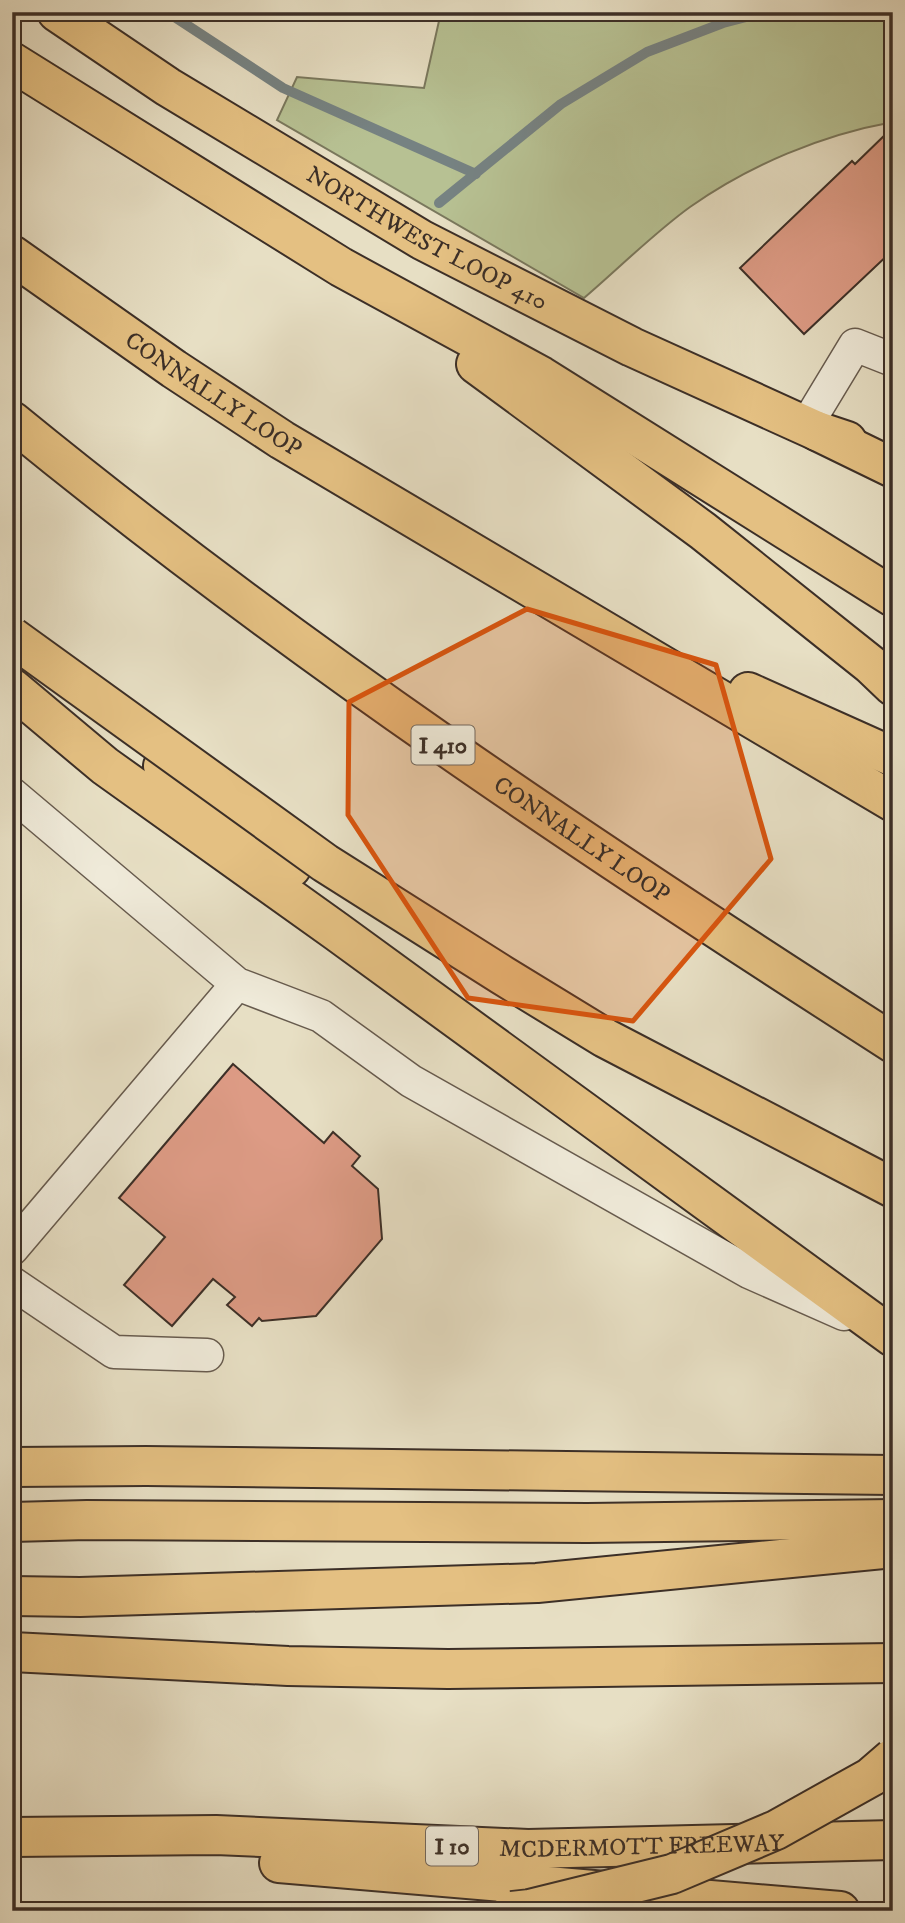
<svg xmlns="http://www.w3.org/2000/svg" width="905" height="1923" font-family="'IM FELL DW Pica',serif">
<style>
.green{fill:#b7c193;stroke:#7a785d;stroke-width:2}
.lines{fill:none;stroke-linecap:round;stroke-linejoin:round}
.stream{stroke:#768282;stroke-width:10}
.building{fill:#dd9b85;stroke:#3c2f27;stroke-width:2}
.minor-casing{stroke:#675b4e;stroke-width:35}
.major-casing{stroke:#3c2f27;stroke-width:42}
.highway-casing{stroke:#3c2f27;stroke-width:42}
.minor{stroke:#efead9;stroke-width:32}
.major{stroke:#e4c082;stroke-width:38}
.highway{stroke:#e4c082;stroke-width:38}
.highway-bridge-casing{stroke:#3c2f27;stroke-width:42;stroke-linecap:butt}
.highway-bridge{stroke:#e4c082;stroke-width:38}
.marked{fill:#d7550f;fill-opacity:0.2;stroke:#d7550f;stroke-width:5;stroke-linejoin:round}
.labels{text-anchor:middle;stroke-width:5;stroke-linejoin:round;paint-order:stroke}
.shield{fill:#efead9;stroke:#72675c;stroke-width:2}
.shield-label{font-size:23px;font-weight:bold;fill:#3c2f27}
.street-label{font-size:24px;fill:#3c2f27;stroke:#efead9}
</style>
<rect width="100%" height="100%" fill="#e7dfc4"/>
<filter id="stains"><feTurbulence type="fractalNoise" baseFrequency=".00286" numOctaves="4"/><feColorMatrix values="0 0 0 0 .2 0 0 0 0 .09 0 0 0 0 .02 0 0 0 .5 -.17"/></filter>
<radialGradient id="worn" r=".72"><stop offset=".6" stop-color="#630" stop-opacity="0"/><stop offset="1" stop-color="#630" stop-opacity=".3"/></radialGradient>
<!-- green -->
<path class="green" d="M 441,12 L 893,12 L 893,122 C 821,135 750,165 690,207 C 654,233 618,269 584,298 L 277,120 L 297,77 L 424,88 Z"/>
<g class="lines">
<!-- stream -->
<path class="stream" d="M 167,12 L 283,88 L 476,174
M 439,203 L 561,104 L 647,52 L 723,23 L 765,12"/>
</g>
<!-- building -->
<path class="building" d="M 888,132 L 893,137 L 893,250 L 804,334 L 740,268 L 852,161 L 855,164 Z
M 233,1064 L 324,1143 L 333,1132 L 360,1156 L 352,1166 L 378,1189 L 382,1239 L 316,1316 L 262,1321 L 259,1318 L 252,1326 L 227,1305 L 235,1297 L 213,1279 L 172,1326 L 124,1285 L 165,1237 L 119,1198 Z"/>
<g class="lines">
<!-- minor casing -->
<g class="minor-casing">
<path id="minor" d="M 806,426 L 855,345 L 893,360
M 12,794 L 237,984 L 321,1016 L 411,1081 L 749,1272 L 844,1314
M 12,1249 L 237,984
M 12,1283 L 114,1352 L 207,1355"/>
</g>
<!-- major casing -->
<g class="major-casing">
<g id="major">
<path id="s1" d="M 57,12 L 168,87 L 422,240 L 632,347 L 817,431 L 847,441"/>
</g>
</g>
<!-- highway casing -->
<g class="highway-casing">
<g id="highway">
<path d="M 12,62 L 341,267 L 541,376 L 893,597"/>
<path id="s2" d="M 12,255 L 174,369 L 282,440 L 893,802"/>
<path d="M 476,364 L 703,531 L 871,665 L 893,686"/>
<path id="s3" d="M 12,421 C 292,650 589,848 893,1043"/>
<path d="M 817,431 L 893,468"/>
<path d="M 12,688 L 105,766 L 336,931 L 893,1337"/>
<path d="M 748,692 L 893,757"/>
<path d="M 163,766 L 291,868"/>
<path d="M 12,1467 L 146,1466 L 893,1475"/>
<path d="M 12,1522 L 87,1520 L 587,1523 L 893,1519"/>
<path d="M 12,1596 L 80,1597 L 537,1583 L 893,1548"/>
<path d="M 12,1652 L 288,1666 L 448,1669 L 893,1663"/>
<path id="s4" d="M 12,1837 L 216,1835 L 528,1849 L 893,1840"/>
<path d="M 279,1863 L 840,1911"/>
</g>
</g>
<!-- minor -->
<use href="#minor" class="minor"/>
<!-- major -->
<use href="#major" class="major"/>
<!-- highway -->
<use href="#highway" class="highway"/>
<!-- highway-bridge casing -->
<g class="highway-bridge-casing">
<path id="highway-bridge" d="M 12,637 L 325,863 L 502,975 L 605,1038 L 893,1188
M 512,1911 L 530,1909 L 672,1874 L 776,1830 L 871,1777 L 893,1758"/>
</g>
<!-- highway-bridge -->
<use href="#highway-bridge" class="highway-bridge"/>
</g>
<!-- marked area -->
<path class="marked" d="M 527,609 L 716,665 L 771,859 L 633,1021 L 468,998 L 348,815 L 349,702 Z"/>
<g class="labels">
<!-- shield labels -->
<g class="shield">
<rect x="411.5" y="725.5" width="63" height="39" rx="5"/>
<rect x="426" y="1826.5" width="52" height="39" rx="5"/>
</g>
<g class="shield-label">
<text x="443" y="753">I 410</text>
<text x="452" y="1854">I 10</text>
</g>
<!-- street labels -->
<g class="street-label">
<text dy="8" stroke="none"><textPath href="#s1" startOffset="434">NORTHWEST LOOP 410</textPath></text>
<text dy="8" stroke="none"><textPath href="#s2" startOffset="245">CONNALLY LOOP</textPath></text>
<text dy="8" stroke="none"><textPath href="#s3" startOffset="707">CONNALLY LOOP</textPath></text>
<text dy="8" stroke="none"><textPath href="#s4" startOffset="630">MCDERMOTT FREEWAY</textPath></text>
</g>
</g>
<!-- margin -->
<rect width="905" height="1923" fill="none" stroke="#e7dfc4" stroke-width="42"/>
<rect x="14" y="14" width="877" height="1895" fill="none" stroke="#3c2f27" stroke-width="3.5"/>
<rect x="21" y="21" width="863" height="1881" fill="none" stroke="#3c2f27" stroke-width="2"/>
<rect width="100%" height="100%" filter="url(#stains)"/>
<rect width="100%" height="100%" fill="url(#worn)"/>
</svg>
